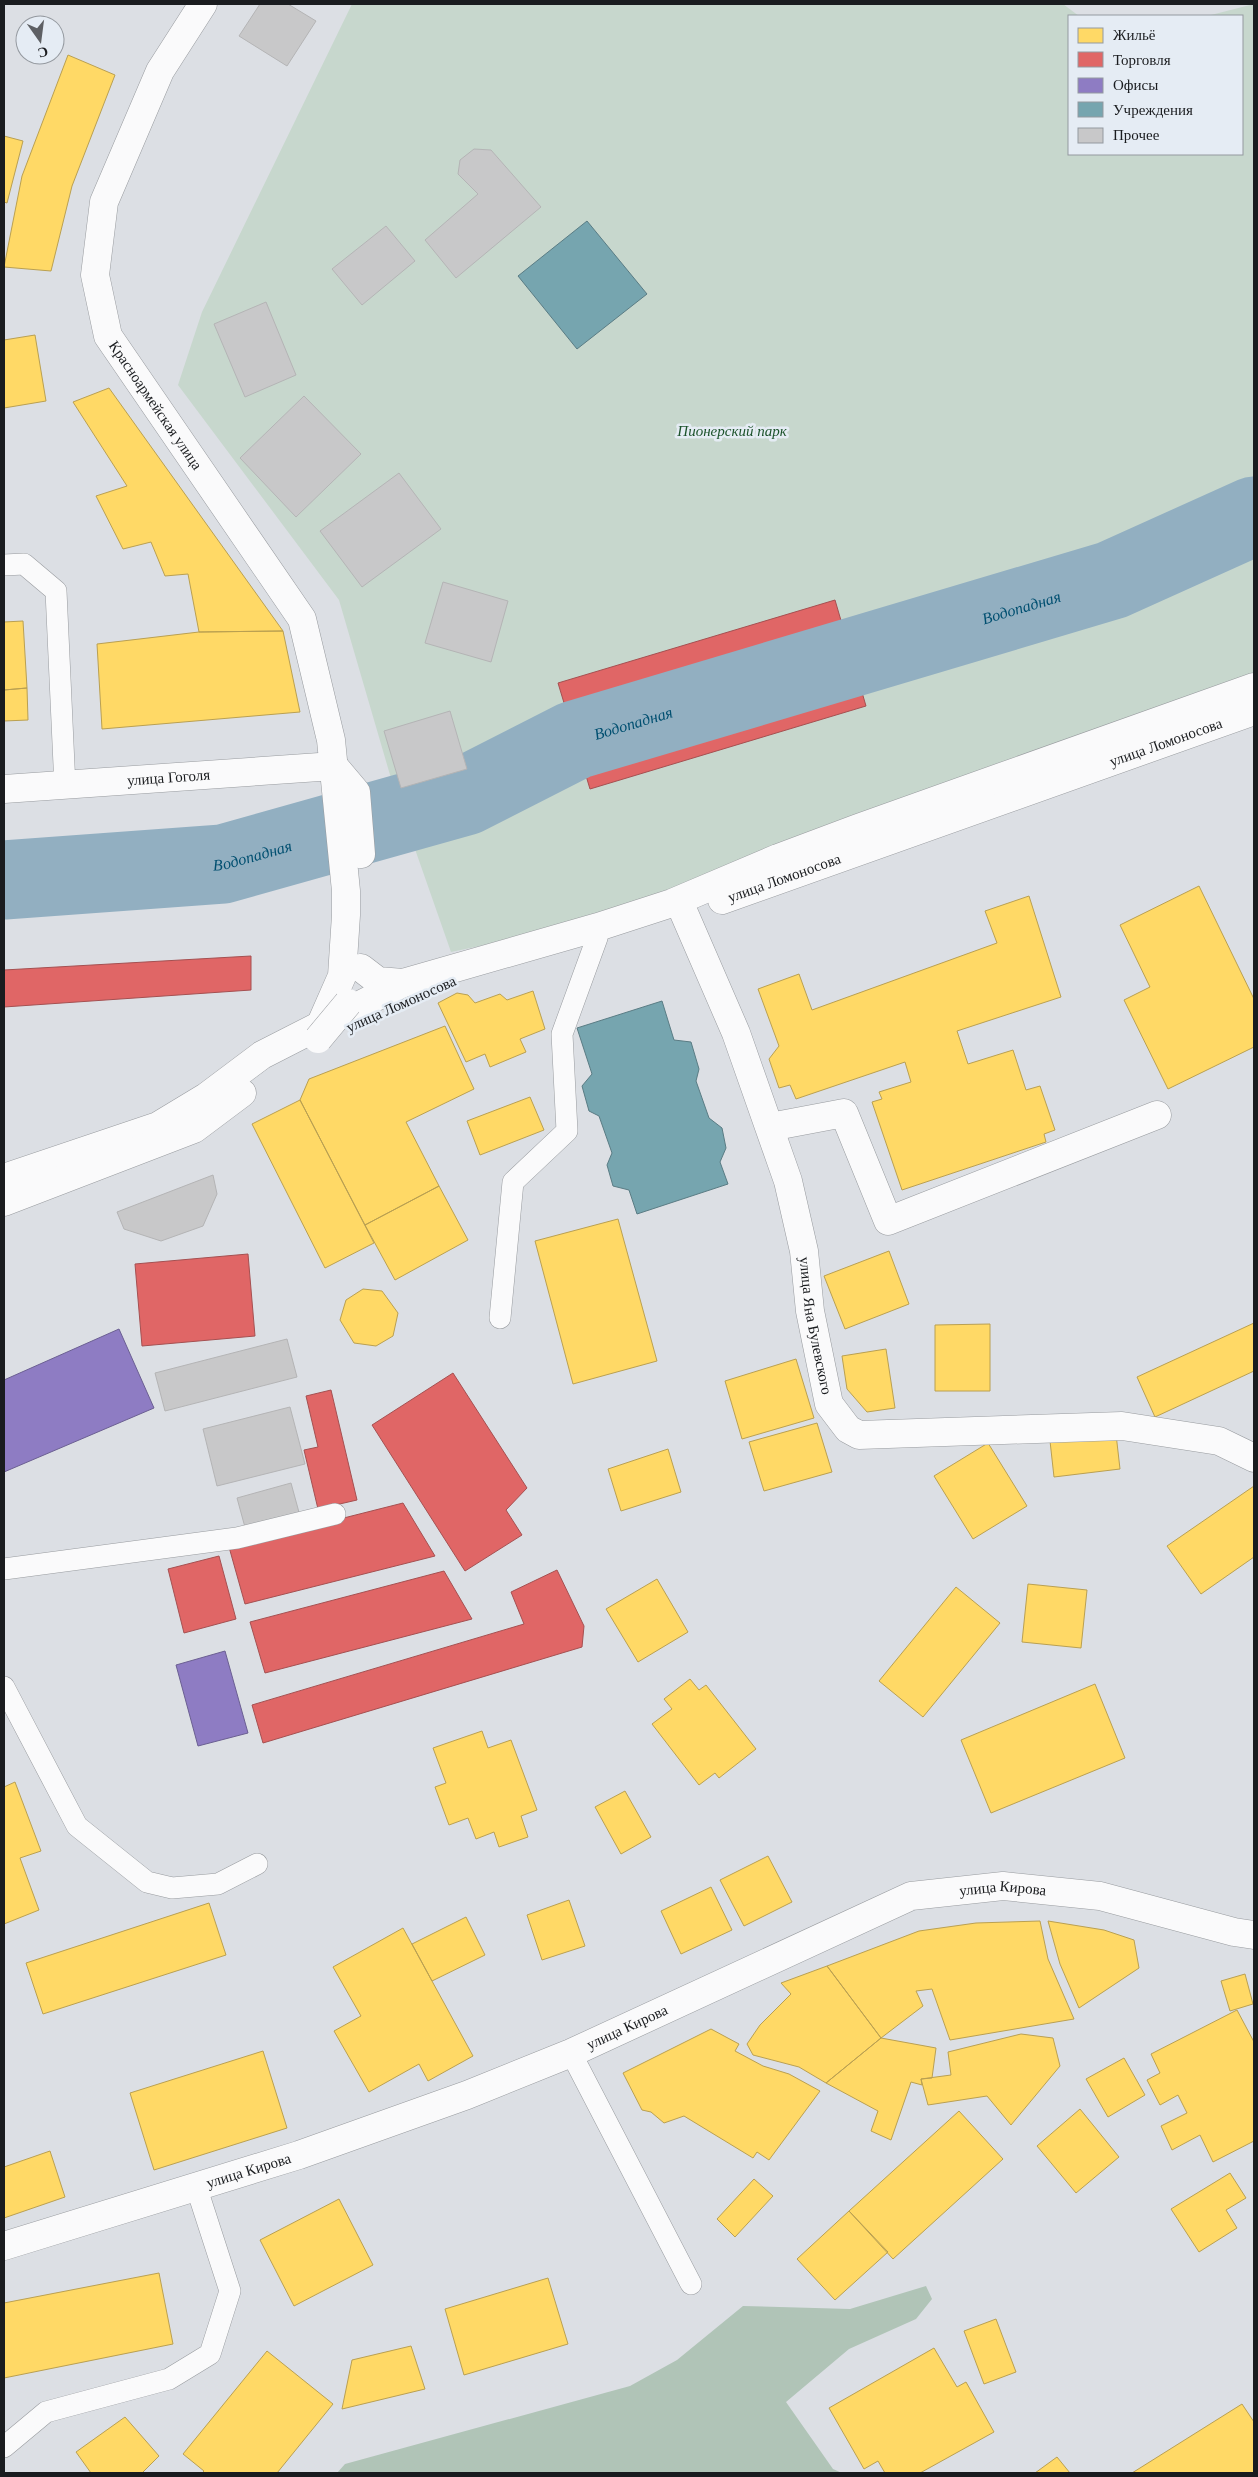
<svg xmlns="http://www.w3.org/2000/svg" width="1258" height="2477" font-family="'Times New Roman',serif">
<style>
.green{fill:#c7d7cd}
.forest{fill:#b0c4b7}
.homes{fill:#ffd966;stroke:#baa051}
.shops{fill:#e06666;stroke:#a55051}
.offices{fill:#8e7cc3;stroke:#6b5f92}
.public{fill:#76a5af;stroke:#5a7c84}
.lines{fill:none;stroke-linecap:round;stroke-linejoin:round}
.river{stroke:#92afc1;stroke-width:79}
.building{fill:#c8c8c9;stroke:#b4b4b5}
.service-casing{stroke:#989b9f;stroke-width:22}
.minor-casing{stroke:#989b9f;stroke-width:29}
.secondary-casing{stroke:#989b9f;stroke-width:29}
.primary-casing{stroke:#989b9f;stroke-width:29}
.service{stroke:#fafafb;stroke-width:21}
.minor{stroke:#fafafb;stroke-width:28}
.secondary{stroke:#fafafb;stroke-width:28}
.primary{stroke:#fafafb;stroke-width:28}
.primary-bridge-casing{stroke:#989b9f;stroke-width:29;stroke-linecap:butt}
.primary-bridge{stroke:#fafafb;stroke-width:28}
.labels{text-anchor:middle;stroke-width:5;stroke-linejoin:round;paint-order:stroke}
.street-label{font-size:15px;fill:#1a1c1f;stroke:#e5ecf4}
.park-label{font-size:15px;font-style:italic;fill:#1d532c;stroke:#e5ecf4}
.water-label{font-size:16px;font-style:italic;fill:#004f70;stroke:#e5ecf4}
</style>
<rect width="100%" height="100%" fill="#dcdfe4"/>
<!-- green -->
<path class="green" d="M 352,4 L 1063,4 L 1079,16 L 1069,16 L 1069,154 L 1242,154 L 1242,16 L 1207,16 L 1254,4 L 1254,709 L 605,920 L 451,952 L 395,792 L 339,600 L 178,385 L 202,312 Z"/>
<!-- forest -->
<path class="forest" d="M 926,2286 L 932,2299 L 916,2319 L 849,2349 L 786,2402 L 833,2469 L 842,2473 L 337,2473 L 345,2464 L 630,2386 L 677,2360 L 743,2306 L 850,2309 Z"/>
<!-- homes -->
<path class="homes" d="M 68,55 L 115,75 L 72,186 L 51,271 L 4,267 L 22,176 Z
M 4,136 L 23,141 L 7,203 L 4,202 Z
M 35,335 L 46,401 L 4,408 L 4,340 Z
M 109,388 L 283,631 L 199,632 L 188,574 L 165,576 L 151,542 L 123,549 L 96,496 L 127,486 L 73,402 Z
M 23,621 L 27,688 L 4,690 L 4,622 Z
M 283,631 L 300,712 L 102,729 L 97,644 L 199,632 Z
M 27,688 L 28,720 L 4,721 L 4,690 Z
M 1199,886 L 1254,999 L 1254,1047 L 1168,1089 L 1124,1000 L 1150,987 L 1120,925 Z
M 1029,896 L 1061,997 L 957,1031 L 968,1064 L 1013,1050 L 1026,1090 L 1040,1086 L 1055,1130 L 1044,1134 L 1046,1142 L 902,1190 L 872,1102 L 882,1099 L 879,1092 L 911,1082 L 905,1062 L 796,1099 L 790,1085 L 779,1088 L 769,1059 L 779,1046 L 758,989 L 799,974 L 812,1010 L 997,943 L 985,911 Z
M 533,991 L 545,1029 L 520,1039 L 526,1052 L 490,1067 L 485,1054 L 466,1062 L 438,1003 L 457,993 L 468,995 L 475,1003 L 500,994 L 507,1000 Z
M 445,1026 L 474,1089 L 406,1122 L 439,1186 L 365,1225 L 300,1100 L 309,1079 Z
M 530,1097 L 544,1130 L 480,1155 L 467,1121 Z
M 300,1100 L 374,1243 L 325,1268 L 252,1124 Z
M 439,1186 L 468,1240 L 395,1280 L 365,1225 Z
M 618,1219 L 657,1361 L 573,1384 L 535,1241 Z
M 889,1251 L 909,1304 L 845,1329 L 824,1276 Z
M 363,1289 L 382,1291 L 398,1313 L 393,1336 L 376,1346 L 354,1343 L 340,1320 L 346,1300 Z
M 1254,1323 L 1254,1371 L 1155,1417 L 1137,1377 Z
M 990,1324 L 990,1391 L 935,1391 L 935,1325 Z
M 886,1349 L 895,1408 L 867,1412 L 847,1389 L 842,1356 Z
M 796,1359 L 814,1418 L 742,1439 L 725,1381 Z
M 817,1423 L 832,1472 L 764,1491 L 749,1442 Z
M 1116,1434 L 1120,1469 L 1054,1477 L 1050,1441 Z
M 988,1443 L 1027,1506 L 973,1539 L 934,1476 Z
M 668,1449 L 681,1492 L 621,1511 L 608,1469 Z
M 1254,1486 L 1254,1557 L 1201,1594 L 1167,1546 Z
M 657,1579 L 688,1632 L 638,1662 L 606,1609 Z
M 1028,1584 L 1087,1590 L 1081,1648 L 1022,1642 Z
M 956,1587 L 1000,1623 L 923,1717 L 879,1681 Z
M 690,1679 L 699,1690 L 706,1685 L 756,1749 L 719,1778 L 715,1773 L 699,1785 L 652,1724 L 672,1709 L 664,1699 Z
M 1095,1684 L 1125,1758 L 991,1813 L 961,1740 Z
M 482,1731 L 488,1748 L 511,1740 L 537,1810 L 521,1816 L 528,1837 L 499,1847 L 494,1832 L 476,1839 L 468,1818 L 449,1825 L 435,1787 L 446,1783 L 433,1748 Z
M 15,1782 L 41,1851 L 20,1858 L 39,1910 L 4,1924 L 4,1787 Z
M 625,1791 L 651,1837 L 621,1854 L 595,1807 Z
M 768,1856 L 792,1902 L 744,1926 L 720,1880 Z
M 711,1887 L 732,1930 L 681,1954 L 661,1911 Z
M 569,1900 L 585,1946 L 542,1960 L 527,1915 Z
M 209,1903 L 226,1955 L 43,2014 L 26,1963 Z
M 466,1917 L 485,1955 L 432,1981 L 412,1944 Z
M 1040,1921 L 1048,1959 L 1074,2019 L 950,2040 L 932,1989 L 916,1991 L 923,2006 L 881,2038 L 827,1966 L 919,1931 L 976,1923 Z
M 1048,1921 L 1104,1930 L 1134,1940 L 1139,1968 L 1079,2008 L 1060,1964 Z
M 403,1928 L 473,2056 L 428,2081 L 419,2064 L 369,2092 L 334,2031 L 361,2016 L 333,1967 Z
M 827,1966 L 881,2038 L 826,2083 L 799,2067 L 753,2055 L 747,2044 L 760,2025 L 791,1994 L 781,1983 Z
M 1245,1974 L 1253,2004 L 1230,2011 L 1221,1981 Z
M 1237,2010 L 1254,2042 L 1254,2141 L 1213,2162 L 1200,2135 L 1172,2150 L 1161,2126 L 1187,2113 L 1178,2095 L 1160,2105 L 1147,2080 L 1160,2073 L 1151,2054 Z
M 711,2029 L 739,2044 L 735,2051 L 763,2066 L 789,2074 L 820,2091 L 769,2160 L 757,2152 L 753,2158 L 684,2116 L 664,2123 L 651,2112 L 642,2110 L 623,2073 Z
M 1021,2034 L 1053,2038 L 1060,2066 L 1011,2125 L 987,2096 L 928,2105 L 921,2079 L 951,2075 L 948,2052 Z
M 881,2038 L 936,2048 L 932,2078 L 921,2079 L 922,2085 L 911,2082 L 891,2140 L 871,2131 L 878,2111 L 826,2083 Z
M 263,2051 L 287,2128 L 154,2170 L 130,2093 Z
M 1124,2058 L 1145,2095 L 1108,2117 L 1086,2079 Z
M 1080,2109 L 1119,2157 L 1076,2193 L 1037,2146 Z
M 959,2111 L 1003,2159 L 893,2259 L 849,2211 Z
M 50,2151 L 65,2197 L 4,2218 L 4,2167 Z
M 1230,2173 L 1246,2198 L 1226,2210 L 1237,2228 L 1199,2252 L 1171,2209 Z
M 754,2179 L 773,2196 L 735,2237 L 717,2219 Z
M 339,2199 L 373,2265 L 294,2306 L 260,2240 Z
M 849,2211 L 888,2252 L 835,2300 L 797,2259 Z
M 159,2273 L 173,2344 L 4,2378 L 4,2303 Z
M 548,2278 L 568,2344 L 464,2375 L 445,2309 Z
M 996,2319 L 1016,2372 L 984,2384 L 964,2331 Z
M 411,2346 L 425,2389 L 342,2409 L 352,2360 Z
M 934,2348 L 957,2387 L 966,2382 L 994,2432 L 920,2473 L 885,2473 L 878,2461 L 864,2469 L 829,2408 Z
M 267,2351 L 333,2404 L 277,2473 L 202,2473 L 204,2471 L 183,2454 Z
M 1242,2404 L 1254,2422 L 1254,2473 L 1132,2473 Z
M 125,2417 L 159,2456 L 142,2473 L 91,2473 L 76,2452 Z
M 1057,2457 L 1070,2473 L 1035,2473 Z"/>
<!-- shops -->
<path class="shops" d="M 835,600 L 866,706 L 590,789 L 558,683 Z
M 251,956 L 251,990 L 4,1007 L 4,970 Z
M 248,1254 L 255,1336 L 142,1346 L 135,1264 Z
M 453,1373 L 527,1488 L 506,1510 L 522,1535 L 465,1571 L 372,1425 Z
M 331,1390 L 357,1500 L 318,1509 L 304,1450 L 318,1447 L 306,1396 Z
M 403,1503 L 435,1556 L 245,1604 L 229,1547 Z
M 219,1556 L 236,1619 L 184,1633 L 168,1569 Z
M 557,1570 L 584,1626 L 582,1647 L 263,1743 L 252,1705 L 524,1624 L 511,1592 Z
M 444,1571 L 472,1619 L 265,1673 L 250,1622 Z"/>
<!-- offices -->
<path class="offices" d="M 119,1329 L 154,1408 L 4,1472 L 4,1380 Z
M 225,1651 L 248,1733 L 198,1746 L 176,1665 Z"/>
<!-- public -->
<path class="public" d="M 587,221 L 647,294 L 577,349 L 518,276 Z
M 662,1001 L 674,1040 L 691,1042 L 699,1069 L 696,1081 L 709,1118 L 722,1128 L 726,1148 L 720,1162 L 728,1184 L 637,1214 L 629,1190 L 613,1186 L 607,1165 L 612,1153 L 599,1116 L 589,1111 L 582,1086 L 592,1074 L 577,1028 Z"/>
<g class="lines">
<!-- river -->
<path class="river" id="s1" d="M 4,880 L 223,864 L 465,796 L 575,740 L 1112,580 L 1254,516"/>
</g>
<!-- building -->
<path class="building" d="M 260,4 L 288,4 L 316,21 L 287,66 L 239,36 Z
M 474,149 L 491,150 L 541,207 L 456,278 L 425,240 L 478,194 L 458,174 L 460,160 Z
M 386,226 L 415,261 L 362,305 L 332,269 Z
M 266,302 L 296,375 L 245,397 L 214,324 Z
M 304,396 L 361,454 L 296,517 L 240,458 Z
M 399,473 L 441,529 L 362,587 L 320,531 Z
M 443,582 L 508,601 L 491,662 L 425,643 Z
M 450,711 L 467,769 L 401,788 L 384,731 Z
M 213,1175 L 217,1194 L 203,1226 L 161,1241 L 124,1229 L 117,1212 Z
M 287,1339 L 297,1377 L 165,1411 L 155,1373 Z
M 290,1407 L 305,1464 L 217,1486 L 203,1429 Z
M 291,1483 L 300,1516 L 246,1531 L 237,1498 Z"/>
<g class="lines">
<!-- service casing -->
<g class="service-casing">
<path id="service" d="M 4,565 L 24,564 L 56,591 L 65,787
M 500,1318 L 513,1182 L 567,1131 L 562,1034 L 597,938
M 4,1569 L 237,1538 L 335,1514
M 4,1687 L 77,1826 L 147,1882 L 172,1888 L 218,1884 L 257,1864
M 571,2053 L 691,2284
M 4,2447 L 46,2412 L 169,2379 L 210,2354 L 230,2291 L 196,2186"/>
</g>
<!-- minor casing -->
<g class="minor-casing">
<g id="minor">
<path id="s2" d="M 684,913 L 736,1033 L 788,1181 L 804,1251 L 810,1311 L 829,1404 L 848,1429 L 859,1435 L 1122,1426 L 1219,1441 L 1254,1458"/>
<path d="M 770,1127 L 844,1113 L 888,1221 L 1157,1115"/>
</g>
</g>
<!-- secondary casing -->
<g class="secondary-casing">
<g id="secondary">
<path id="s3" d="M 4,789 L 334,766"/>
<path id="s4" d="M 4,2246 L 299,2155 L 467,2095 L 571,2053 L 911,1896 L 1003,1886 L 1100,1896 L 1234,1932 L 1254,1935"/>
</g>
</g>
<!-- primary casing -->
<g class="primary-casing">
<g id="primary">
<path id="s5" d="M 203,4 L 160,71 L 104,202 L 95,275 L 108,336 L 302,619 L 331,740 L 346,891 L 346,915 L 342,976 L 320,1026"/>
<path d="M 334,766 L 356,792 L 361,854"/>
<path id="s6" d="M 722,900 L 1254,711"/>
<path d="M 361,968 L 378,981 L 403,983"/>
<path d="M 4,1178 L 158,1126 L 206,1097 L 262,1055 L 403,983 L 598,927 L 672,903 L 778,858 L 858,828 L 1254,687"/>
<path d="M 4,1202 L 194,1129 L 242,1093"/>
</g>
</g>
<!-- service -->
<use href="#service" class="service"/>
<!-- minor -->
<use href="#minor" class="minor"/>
<!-- secondary -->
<use href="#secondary" class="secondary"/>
<!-- primary -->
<use href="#primary" class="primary"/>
<!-- primary-bridge casing -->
<g class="primary-bridge-casing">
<path id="primary-bridge" d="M 318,1039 L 348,1003"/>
</g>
<!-- primary-bridge -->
<use href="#primary-bridge" class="primary-bridge"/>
</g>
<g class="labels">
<!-- street labels -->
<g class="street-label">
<text dy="5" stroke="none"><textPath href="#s5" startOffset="442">Красноармейская улица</textPath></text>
<text dy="5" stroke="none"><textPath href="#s6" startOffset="471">улица Ломоносова</textPath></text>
<text dy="5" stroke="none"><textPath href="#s3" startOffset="165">улица Гоголя</textPath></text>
<text dy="5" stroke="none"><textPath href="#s6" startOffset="66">улица Ломоносова</textPath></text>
<text transform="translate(401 1004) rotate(-24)" y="5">улица Ломоносова</text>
<text dy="5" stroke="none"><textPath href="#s2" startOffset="435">улица Яна Булевского</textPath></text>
<text dy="5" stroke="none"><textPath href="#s4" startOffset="1066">улица Кирова</textPath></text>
<text dy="5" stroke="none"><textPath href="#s4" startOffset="661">улица Кирова</textPath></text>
<text dy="5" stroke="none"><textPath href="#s4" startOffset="256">улица Кирова</textPath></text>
</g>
<!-- park labels -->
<g class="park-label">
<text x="732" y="436">Пионерский парк</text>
</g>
<!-- water labels -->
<g class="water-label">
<text dy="6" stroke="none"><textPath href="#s1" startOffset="1060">Водопадная</textPath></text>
<text dy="6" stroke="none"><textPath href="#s1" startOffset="655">Водопадная</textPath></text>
<text dy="6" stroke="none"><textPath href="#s1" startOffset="250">Водопадная</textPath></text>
</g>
</g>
<!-- border -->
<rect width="1258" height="2477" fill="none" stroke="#1a1c1f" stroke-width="10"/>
<!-- legend -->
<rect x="1068" y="15" width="175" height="140" fill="#e5ecf4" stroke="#94999f"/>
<rect x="1078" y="28" width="25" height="15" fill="#ffd966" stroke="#94999f"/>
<text x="1113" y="40" font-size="15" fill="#1a1c1f">Жильё</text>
<rect x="1078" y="52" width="25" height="15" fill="#e06666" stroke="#94999f"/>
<text x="1113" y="65" font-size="15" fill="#1a1c1f">Торговля</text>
<rect x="1078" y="78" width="25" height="15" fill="#8e7cc3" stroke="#94999f"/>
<text x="1113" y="90" font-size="15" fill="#1a1c1f">Офисы</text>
<rect x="1078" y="102" width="25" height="15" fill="#76a5af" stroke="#94999f"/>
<text x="1113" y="115" font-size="15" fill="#1a1c1f">Учреждения</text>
<rect x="1078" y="128" width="25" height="15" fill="#c8c8c9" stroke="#94999f"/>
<text x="1113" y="140" font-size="15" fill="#1a1c1f">Прочее</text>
<!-- north arrow -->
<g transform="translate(40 40) rotate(166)"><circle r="24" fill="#e5ecf4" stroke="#94999f"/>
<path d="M0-4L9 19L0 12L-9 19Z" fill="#5e6064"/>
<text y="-8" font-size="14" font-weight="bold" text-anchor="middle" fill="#1a1c1f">С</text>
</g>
</svg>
